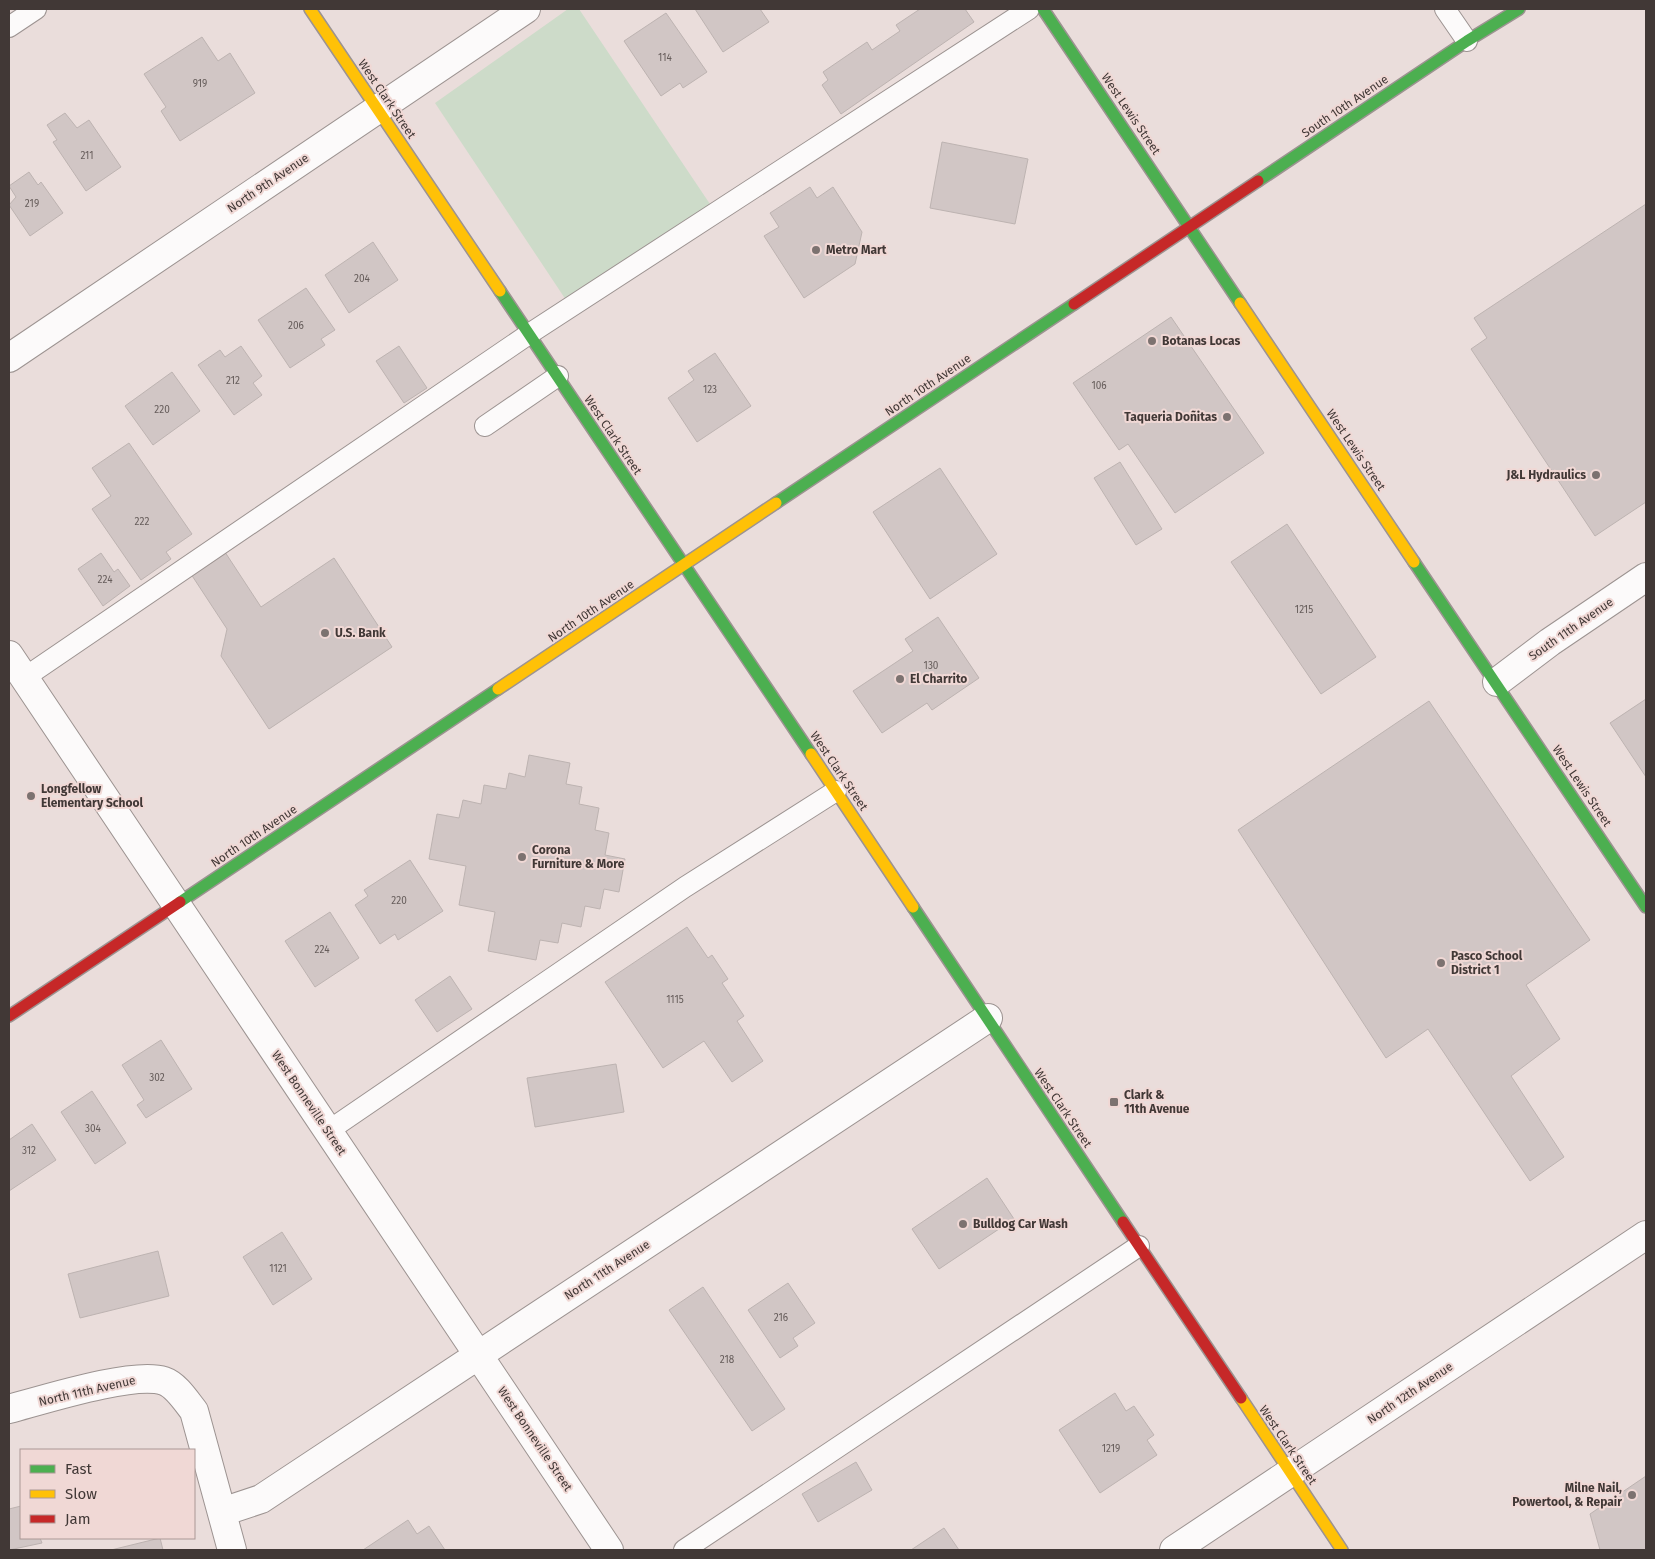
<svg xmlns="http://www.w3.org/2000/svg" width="1655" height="1559" font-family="'Fira Sans',sans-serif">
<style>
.grass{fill:#cddbc9}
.building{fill:#d1c6c5;stroke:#bdb3b1}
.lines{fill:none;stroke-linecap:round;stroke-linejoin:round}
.lane-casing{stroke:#9c9391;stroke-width:22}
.street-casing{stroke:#9c9391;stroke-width:30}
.fast-casing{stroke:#9c9391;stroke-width:14}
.slow-casing{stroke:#9c9391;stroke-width:14}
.jam-casing{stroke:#9c9391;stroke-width:14}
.lane{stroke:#fcfafa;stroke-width:20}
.street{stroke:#fcfafa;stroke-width:28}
.fast{stroke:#4caf50;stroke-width:11}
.slow{stroke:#ffc107;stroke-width:11}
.jam{stroke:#c62828;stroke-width:11}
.poi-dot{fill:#7c7270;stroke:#f0d8d5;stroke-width:2}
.labels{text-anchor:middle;stroke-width:4;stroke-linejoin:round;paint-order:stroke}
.number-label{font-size:10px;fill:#665d5b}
.street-label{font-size:12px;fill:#413836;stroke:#f0d8d5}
.poi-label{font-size:12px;font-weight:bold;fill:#413836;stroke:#f0d8d5;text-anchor:start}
</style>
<rect width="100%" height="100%" fill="#eadddb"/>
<!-- grass -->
<path class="grass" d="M 568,9 L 579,9 L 716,213 L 572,309 L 435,103 Z"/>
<!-- building -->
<path class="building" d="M 695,9 L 760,9 L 769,22 L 723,52 Z
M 920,9 L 965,9 L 974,22 L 841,114 L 822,85 L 828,80 L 823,72 L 867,42 L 872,50 L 900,31 L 896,25 Z
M 666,13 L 707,72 L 683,88 L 680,83 L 661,96 L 624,41 Z
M 202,37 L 218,61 L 230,53 L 255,93 L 180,141 L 161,111 L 166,107 L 144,74 Z
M 65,113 L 77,128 L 89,120 L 121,167 L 86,191 L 53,142 L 57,140 L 47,125 Z
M 942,142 L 1028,159 L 1015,224 L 930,208 Z
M 29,172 L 38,185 L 41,182 L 63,213 L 30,236 L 9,205 L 16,197 L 9,186 Z
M 810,187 L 817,198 L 833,187 L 862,232 L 855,264 L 804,298 L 764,236 L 779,227 L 770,213 Z
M 1646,204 L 1646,502 L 1595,536 L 1471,349 L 1487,338 L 1474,318 Z
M 373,242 L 398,280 L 349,313 L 325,275 Z
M 306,288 L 335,330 L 321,339 L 325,345 L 290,368 L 258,320 Z
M 1171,317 L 1264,453 L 1175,513 L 1128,444 L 1119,450 L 1073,383 Z
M 241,346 L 262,376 L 253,383 L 262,395 L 234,415 L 198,365 L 220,350 L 225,357 Z
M 399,346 L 427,388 L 404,403 L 376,361 Z
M 715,353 L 751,406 L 697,442 L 668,398 L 694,380 L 688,371 Z
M 172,372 L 200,411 L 153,445 L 125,406 Z
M 129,443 L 192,534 L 166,552 L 171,559 L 141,580 L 92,509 L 111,496 L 92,468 Z
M 1120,462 L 1162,529 L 1136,545 L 1094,478 Z
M 940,468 L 997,554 L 930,599 L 873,512 Z
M 1287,524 L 1376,657 L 1321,694 L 1231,562 Z
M 221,546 L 261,607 L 334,558 L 392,647 L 269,729 L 221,656 L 227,629 L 187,568 Z
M 101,553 L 114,572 L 118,569 L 130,586 L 103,606 L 78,569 Z
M 938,617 L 979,678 L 932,710 L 927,703 L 882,733 L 853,691 L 913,651 L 905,639 Z
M 1646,699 L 1646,777 L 1610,723 Z
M 1429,701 L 1590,940 L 1526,985 L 1560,1039 L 1511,1076 L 1564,1157 L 1530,1181 L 1428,1029 L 1386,1058 L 1238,830 Z
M 529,755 L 570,763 L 566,784 L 582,787 L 579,804 L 599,808 L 595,830 L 609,833 L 605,855 L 625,859 L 619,892 L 604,889 L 600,909 L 585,906 L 581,927 L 562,923 L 558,943 L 540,940 L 536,960 L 488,951 L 495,912 L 459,905 L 466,866 L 429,859 L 437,814 L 459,818 L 463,800 L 481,804 L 484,785 L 506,789 L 509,773 L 525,777 Z
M 410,860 L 443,911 L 398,940 L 395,934 L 380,944 L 355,905 L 368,896 L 364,890 Z
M 330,912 L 359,958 L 315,987 L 285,941 Z
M 687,927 L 708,958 L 712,955 L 728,979 L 722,983 L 744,1016 L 737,1021 L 763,1061 L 732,1082 L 704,1041 L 663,1068 L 605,982 Z
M 450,976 L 472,1009 L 437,1032 L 415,1000 Z
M 161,1040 L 192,1089 L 146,1118 L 137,1105 L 144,1100 L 122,1065 Z
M 616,1064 L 624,1112 L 535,1127 L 527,1078 Z
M 92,1091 L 126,1143 L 95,1164 L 61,1112 Z
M 32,1124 L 56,1160 L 9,1191 L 9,1140 Z
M 987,1178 L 1014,1219 L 939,1269 L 912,1229 Z
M 282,1232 L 312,1279 L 273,1305 L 243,1257 Z
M 158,1251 L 169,1296 L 80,1318 L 68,1274 Z
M 788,1283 L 815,1323 L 793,1338 L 798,1346 L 780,1358 L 748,1310 Z
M 703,1287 L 785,1409 L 752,1431 L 669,1310 Z
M 1115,1393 L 1126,1411 L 1134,1406 L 1154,1435 L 1147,1440 L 1157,1455 L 1100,1493 L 1059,1430 Z
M 856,1462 L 872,1490 L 818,1522 L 802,1494 Z
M 1646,1476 L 1646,1550 L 1600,1550 L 1590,1514 Z
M 21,1506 L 21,1538 L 40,1538 L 42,1543 L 9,1550 L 9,1509 Z
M 408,1520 L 417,1534 L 429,1526 L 445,1550 L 363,1550 Z
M 944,1528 L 959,1550 L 911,1550 Z
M 160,1538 L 163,1550 L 111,1550 Z"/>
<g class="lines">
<!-- lane casing -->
<g class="lane-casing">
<path id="lane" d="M 1445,9 L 1467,41
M 9,27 L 36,9
M 485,426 L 558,376
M 24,678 L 529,334 L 1029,9
M 328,1131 L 685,887 L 836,791
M 684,1550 L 1139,1246"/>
</g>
<!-- street casing -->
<g class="street-casing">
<path id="street" d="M 9,358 L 526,9
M 9,655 L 609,1550
M 1497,682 L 1550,642 L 1646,577
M 9,1409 C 43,1400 133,1371 164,1381 C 176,1385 186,1401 194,1411 L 232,1550
M 222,1512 L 261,1499 L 988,1018
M 1174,1550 L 1646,1235"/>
</g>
<!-- fast casing -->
<g class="fast-casing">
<path id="fast" d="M 1043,9 L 1240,303
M 1258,181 L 1467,41 L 1519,9
M 500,291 L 811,754
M 776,503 L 1074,304
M 1414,562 L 1646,907
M 180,902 L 498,689
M 913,907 L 1123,1222"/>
</g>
<!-- slow casing -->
<g class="slow-casing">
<path id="slow" d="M 310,9 L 500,291
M 1240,303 L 1414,562
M 498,689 L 776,503
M 811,754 L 913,907
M 1241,1398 L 1342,1550"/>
</g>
<!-- jam casing -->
<g class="jam-casing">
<path id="jam" d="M 1074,304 L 1258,181
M 9,1016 L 180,902
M 1123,1222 L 1241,1398"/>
</g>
<!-- lane -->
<use href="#lane" class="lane"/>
<!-- street -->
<use href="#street" class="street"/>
<!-- fast -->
<use href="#fast" class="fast"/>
<!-- slow -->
<use href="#slow" class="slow"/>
<!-- jam -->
<use href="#jam" class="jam"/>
</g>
<!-- markers -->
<g class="poi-dot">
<circle cx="816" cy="250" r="5"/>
<circle cx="1152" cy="341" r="5"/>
<circle cx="1227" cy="417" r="5"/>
<circle cx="1596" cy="475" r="5"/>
<circle cx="325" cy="633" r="5"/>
<circle cx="900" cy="679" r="5"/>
<circle cx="31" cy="796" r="5"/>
<circle cx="522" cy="857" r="5"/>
<circle cx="1441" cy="963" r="5"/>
<rect x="1109" y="1097" width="10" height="10" rx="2.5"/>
<circle cx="963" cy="1224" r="5"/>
<circle cx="1632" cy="1495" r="5"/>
</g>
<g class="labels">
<!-- number labels -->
<g class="number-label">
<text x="665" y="61">114</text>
<text x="200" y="87">919</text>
<text x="87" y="159">211</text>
<text x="32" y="207">219</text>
<text x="362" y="282">204</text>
<text x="296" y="329">206</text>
<text x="233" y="384">212</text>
<text x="1099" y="389">106</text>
<text x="710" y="393">123</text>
<text x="162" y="413">220</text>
<text x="142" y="525">222</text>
<text x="105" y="583">224</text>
<text x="1304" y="613">1215</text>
<text x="931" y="669">130</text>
<text x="399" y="904">220</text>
<text x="322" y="953">224</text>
<text x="675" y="1003">1115</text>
<text x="157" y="1081">302</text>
<text x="93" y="1132">304</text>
<text x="29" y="1154">312</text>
<text x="278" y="1272">1121</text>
<text x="781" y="1321">216</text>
<text x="727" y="1363">218</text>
<text x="1111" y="1452">1219</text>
</g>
<!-- street labels -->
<g class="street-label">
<text transform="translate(387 99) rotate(56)" y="4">West Clark Street</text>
<text transform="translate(1345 106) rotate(-34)" y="4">South 10th Avenue</text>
<text transform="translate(1131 114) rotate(56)" y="4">West Lewis Street</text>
<text transform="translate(268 183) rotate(-34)" y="4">North 9th Avenue</text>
<text transform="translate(928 385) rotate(-34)" y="4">North 10th Avenue</text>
<text transform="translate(613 435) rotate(56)" y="4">West Clark Street</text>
<text transform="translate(1356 450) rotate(56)" y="4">West Lewis Street</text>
<text transform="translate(591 611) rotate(-34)" y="4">North 10th Avenue</text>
<text transform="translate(1571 629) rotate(-35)" y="4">South 11th Avenue</text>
<text transform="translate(839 771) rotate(56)" y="4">West Clark Street</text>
<text transform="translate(1582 786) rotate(56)" y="4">West Lewis Street</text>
<text transform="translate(254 836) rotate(-34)" y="4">North 10th Avenue</text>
<text transform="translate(309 1103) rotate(56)" y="4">West Bonneville Street</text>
<text transform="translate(1063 1108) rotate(56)" y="4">West Clark Street</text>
<text transform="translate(607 1270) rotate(-33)" y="4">North 11th Avenue</text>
<text transform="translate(87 1391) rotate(-13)" y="4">North 11th Avenue</text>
<text transform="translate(1410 1393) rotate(-34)" y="4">North 12th Avenue</text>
<text transform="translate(535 1439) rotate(56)" y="4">West Bonneville Street</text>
<text transform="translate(1288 1445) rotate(56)" y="4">West Clark Street</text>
</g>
<!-- poi labels -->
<g class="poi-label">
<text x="826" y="254">Metro Mart</text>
<text x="1162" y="345">Botanas Locas</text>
<text x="1217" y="421" text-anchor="end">Taqueria Doñitas</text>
<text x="1586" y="479" text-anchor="end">J&amp;L Hydraulics</text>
<text x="335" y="637">U.S. Bank</text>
<text x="910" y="683">El Charrito</text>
<text x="41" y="793">Longfellow<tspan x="41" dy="14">Elementary School</tspan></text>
<text x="532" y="854">Corona<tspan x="532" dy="14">Furniture &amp; More</tspan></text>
<text x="1451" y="960">Pasco School<tspan x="1451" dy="14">District 1</tspan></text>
<text x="1124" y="1099">Clark &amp;<tspan x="1124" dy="14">11th Avenue</tspan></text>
<text x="973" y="1228">Bulldog Car Wash</text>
<text x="1622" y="1492" text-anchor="end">Milne Nail,<tspan x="1622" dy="14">Powertool, &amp; Repair</tspan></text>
</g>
</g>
<!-- border -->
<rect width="1655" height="1559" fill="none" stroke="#413836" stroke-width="20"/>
<!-- legend -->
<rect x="20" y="1449" width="175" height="90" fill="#f0d8d5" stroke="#aa9895"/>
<rect x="30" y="1465" width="25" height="8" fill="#4caf50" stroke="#aa9895"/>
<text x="65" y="1474" font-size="15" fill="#413836">Fast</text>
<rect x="30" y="1490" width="25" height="8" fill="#ffc107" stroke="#aa9895"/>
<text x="65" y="1499" font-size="15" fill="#413836">Slow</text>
<rect x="30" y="1515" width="25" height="8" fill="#c62828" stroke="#aa9895"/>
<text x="65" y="1524" font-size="15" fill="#413836">Jam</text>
</svg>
